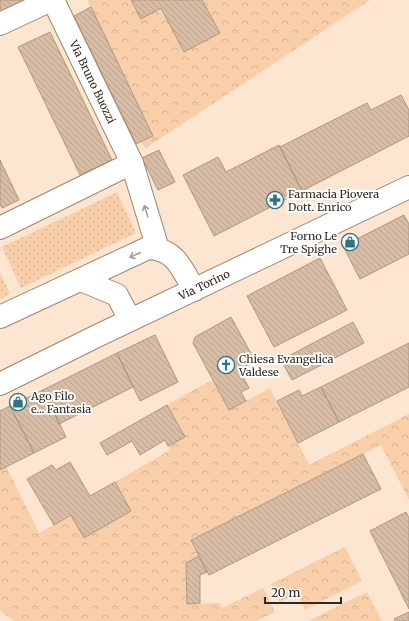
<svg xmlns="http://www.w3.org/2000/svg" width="409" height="621" font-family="Merriweather,serif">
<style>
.grass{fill:url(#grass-dots)}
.park{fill:url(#park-crowns)}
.building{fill:url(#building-back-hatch);stroke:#b1977f}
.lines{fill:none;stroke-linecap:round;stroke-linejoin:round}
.street-casing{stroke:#a0866e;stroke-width:24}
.secondary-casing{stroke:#a0866e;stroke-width:24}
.street{stroke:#fff;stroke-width:22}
.secondary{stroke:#fff;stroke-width:22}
.oneway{stroke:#a39e9a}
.labels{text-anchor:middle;stroke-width:4;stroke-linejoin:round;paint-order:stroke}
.street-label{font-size:11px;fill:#33281f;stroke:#fff}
.poi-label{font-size:11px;fill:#33281f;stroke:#fff;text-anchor:start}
</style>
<defs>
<pattern id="grass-dots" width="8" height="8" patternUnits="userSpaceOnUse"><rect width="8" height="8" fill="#f8cfa9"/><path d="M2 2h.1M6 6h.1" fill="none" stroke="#d5b291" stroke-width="1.8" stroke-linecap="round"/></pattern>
<pattern id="park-crowns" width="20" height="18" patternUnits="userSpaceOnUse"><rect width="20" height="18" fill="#f8cfa9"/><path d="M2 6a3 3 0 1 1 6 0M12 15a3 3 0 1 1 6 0" fill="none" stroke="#d5b291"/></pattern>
<pattern id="building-back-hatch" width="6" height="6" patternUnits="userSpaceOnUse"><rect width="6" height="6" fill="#d8bda4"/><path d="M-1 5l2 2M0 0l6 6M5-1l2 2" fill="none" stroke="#baa28d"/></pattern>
</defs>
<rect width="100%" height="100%" fill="#fce5d1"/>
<!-- grass -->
<path class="grass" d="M 117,192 L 136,233 L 21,288 L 2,247 Z
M 0,272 L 10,294 L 0,299 Z"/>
<!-- park -->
<path class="park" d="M 87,0 L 370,0 L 146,148 L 141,142 L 153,136 Z
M 212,380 L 229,410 L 270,388 L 309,465 L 409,414 L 409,500 L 381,445 L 191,539 L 199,556 L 186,563 L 187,604 L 220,603 L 222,608 L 263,588 L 275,612 L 256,621 L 14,621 L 0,611 L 0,470 L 6,466 L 39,533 L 71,515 L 85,538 L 131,511 L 115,482 L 170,450 L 168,446 L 185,437 L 167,405 Z
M 345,547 L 362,581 L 305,610 L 297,593 L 280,602 L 271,584 Z
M 367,592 L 382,621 L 308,621 Z"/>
<!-- building -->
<path class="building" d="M 0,0 L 28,0 L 2,13 L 0,8 Z
M 131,0 L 202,0 L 220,33 L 184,52 L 161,8 L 141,19 Z
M 91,7 L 153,136 L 136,144 L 74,16 Z
M 50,32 L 112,160 L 80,175 L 18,47 Z
M 401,95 L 409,110 L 409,136 L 302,191 L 280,147 L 367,103 L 371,110 Z
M 279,145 L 302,191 L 214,236 L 183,175 L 218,157 L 226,172 Z
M 159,150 L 175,182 L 158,190 L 142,158 Z
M 0,160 L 19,200 L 2,208 L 0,204 Z
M 404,215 L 409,224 L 409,254 L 360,279 L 343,246 Z
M 320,258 L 347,310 L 274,347 L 247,296 Z
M 231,317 L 255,361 L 239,370 L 249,388 L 241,392 L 246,401 L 229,410 L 193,343 L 195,337 Z
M 353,322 L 364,343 L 292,380 L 281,360 Z
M 155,335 L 178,382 L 140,401 L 117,353 Z
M 409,343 L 409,387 L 339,422 L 321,387 Z
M 117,353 L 133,387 L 59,424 L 43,390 Z
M 321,387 L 339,422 L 298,443 L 277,401 L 299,390 L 302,396 Z
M 43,390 L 66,437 L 34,453 L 10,406 Z
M 167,405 L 185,437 L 168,446 L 165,440 L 140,455 L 132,441 L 107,455 L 100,443 Z
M 10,406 L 34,453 L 0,470 L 0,411 Z
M 363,454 L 381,489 L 209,575 L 191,540 Z
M 70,462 L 90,496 L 115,482 L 131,511 L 84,538 L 71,515 L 54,525 L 27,479 L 52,465 L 56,470 Z
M 406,512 L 409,518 L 409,609 L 370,531 Z
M 199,556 L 207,572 L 200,575 L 200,603 L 187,604 L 186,563 Z
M 409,612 L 409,621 L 395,621 L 394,619 Z"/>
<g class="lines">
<!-- street casing -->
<g class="street-casing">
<g id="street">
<path id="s1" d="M 53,0 L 132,163 L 158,249"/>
<path d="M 0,24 L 51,0"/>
<path d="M 0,228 L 132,163"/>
<path d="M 81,280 L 117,295 L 130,320"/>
<path d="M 0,317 L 148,248 C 176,249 182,269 194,290"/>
</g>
</g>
<!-- secondary casing -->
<g class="secondary-casing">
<g id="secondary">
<path id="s2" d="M 0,384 L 97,336 L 409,187"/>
</g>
</g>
<!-- street -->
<use href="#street" class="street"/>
<!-- secondary -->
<use href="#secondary" class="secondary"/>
</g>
<!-- one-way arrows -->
<defs><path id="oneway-shaft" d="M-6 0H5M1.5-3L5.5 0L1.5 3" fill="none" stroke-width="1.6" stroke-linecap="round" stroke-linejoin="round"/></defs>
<g class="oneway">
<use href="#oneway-shaft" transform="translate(146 211) rotate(-107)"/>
<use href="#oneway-shaft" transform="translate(135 255) rotate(155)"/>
</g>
<!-- icons -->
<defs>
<g id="pharmacy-ring" transform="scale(0.9)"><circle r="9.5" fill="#fff" stroke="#307584" stroke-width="1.5"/><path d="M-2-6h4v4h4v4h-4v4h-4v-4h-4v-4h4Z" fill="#307584"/></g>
<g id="shop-ring" transform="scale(0.9)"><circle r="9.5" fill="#fff" stroke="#307584" stroke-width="1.5"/><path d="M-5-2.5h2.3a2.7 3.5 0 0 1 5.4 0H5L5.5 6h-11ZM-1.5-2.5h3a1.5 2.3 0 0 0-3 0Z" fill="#307584"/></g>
<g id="church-ring" transform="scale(0.9)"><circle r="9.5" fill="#fff" stroke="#307584" stroke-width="1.5"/><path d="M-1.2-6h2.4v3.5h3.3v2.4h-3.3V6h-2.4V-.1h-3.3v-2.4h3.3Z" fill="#307584"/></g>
</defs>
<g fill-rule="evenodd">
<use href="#pharmacy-ring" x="275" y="200"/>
<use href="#shop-ring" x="350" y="242"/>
<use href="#church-ring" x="226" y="365"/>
<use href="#shop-ring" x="18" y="402"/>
</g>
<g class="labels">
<!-- street labels -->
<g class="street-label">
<text dy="4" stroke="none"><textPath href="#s1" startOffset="91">Via Bruno Buozzi</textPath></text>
<text dy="4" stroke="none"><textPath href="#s2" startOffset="227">Via Torino</textPath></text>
</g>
<!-- poi labels -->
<g class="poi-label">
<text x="288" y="198">Farmacia Piovera<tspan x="288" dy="13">Dott. Enrico</tspan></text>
<text x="337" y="240" text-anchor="end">Forno Le<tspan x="337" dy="13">Tre Spighe</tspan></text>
<text x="239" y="363">Chiesa Evangelica<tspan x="239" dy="13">Valdese</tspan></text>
<text x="31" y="400">Ago Filo<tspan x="31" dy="13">e... Fantasia</tspan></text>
</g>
</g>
<!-- scale -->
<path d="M265 597v6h76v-6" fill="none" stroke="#33281f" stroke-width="2"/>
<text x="271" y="597" font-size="12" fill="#33281f" stroke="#ffffff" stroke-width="3" paint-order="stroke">20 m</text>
</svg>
